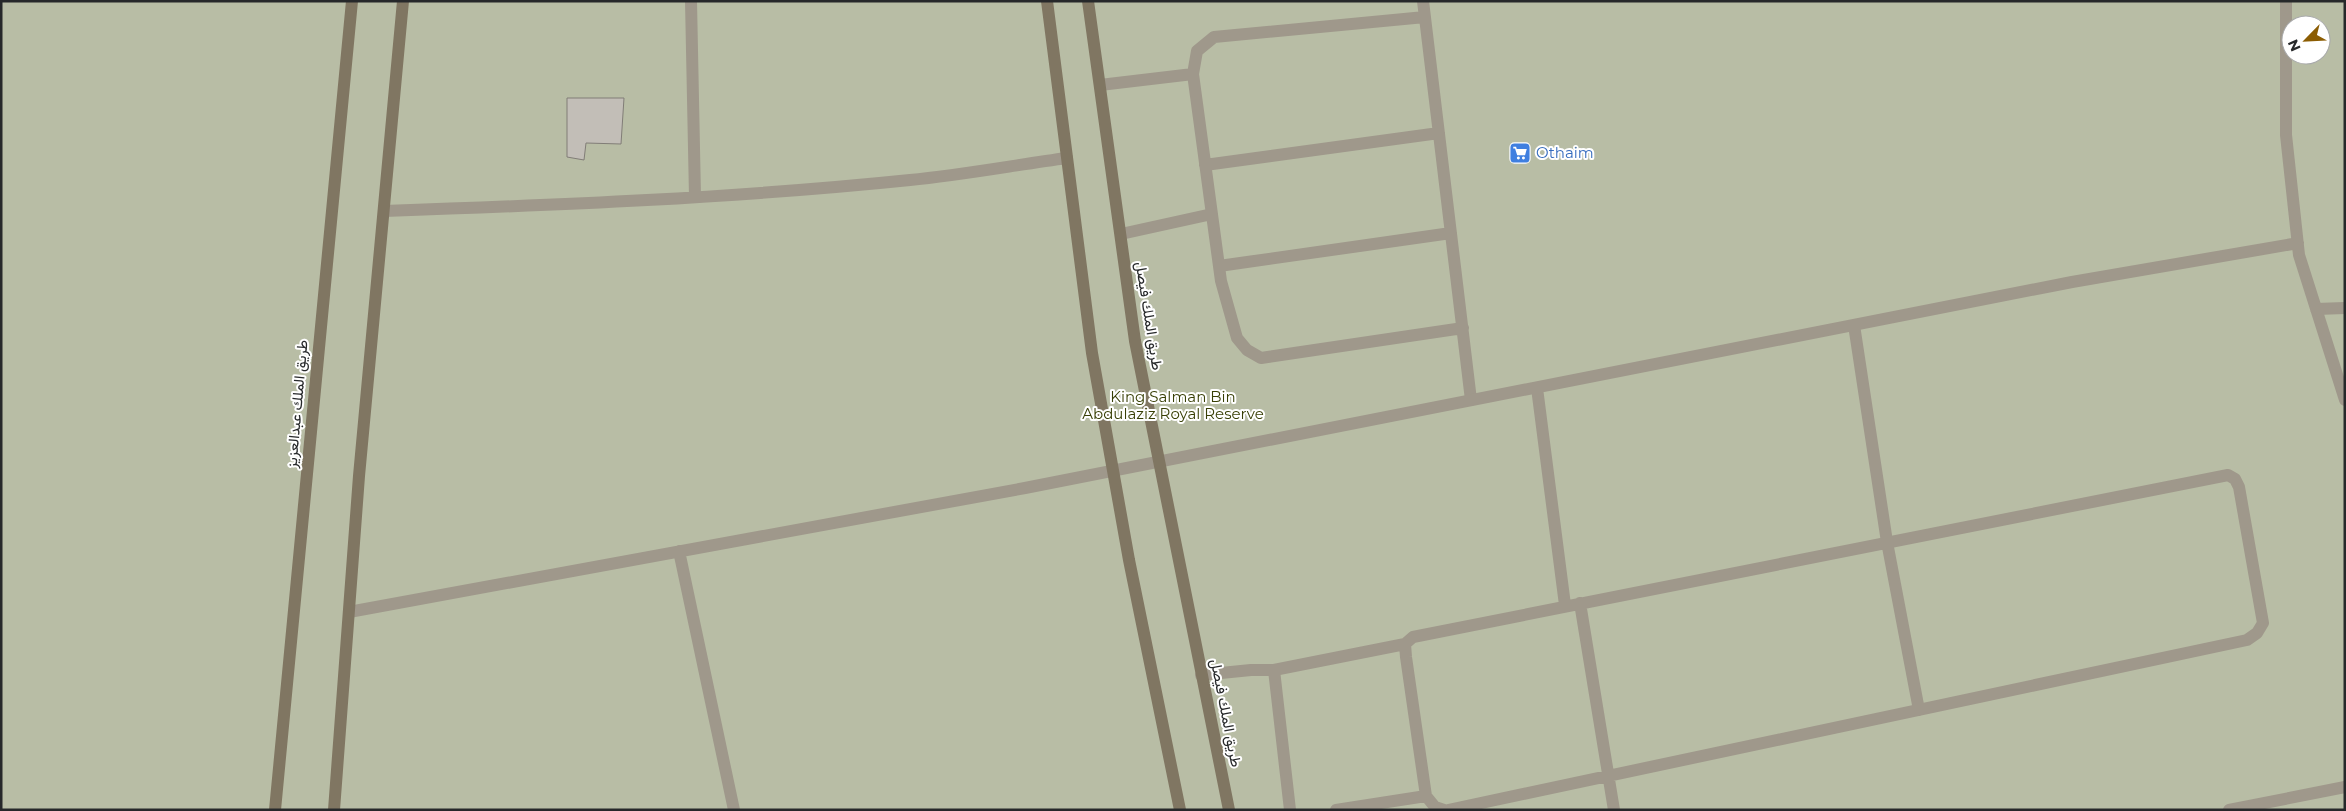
<svg xmlns="http://www.w3.org/2000/svg" width="2346" height="811" font-family="Montserrat,Vazirmatn,sans-serif">
<style>
.green{fill:#b8bda5;fill-rule:evenodd}
.building{fill:#c2beb7;stroke:#817d77}
.lines{fill:none;stroke-linecap:round;stroke-linejoin:round}
.lane{stroke:#9f988b;stroke-width:12}
.street{stroke:#9f988b;stroke-width:12}
.secondary{stroke:#807662;stroke-width:12}
.labels{text-anchor:middle;stroke-width:4;stroke-linejoin:round;paint-order:stroke}
.shop-label{font-size:15px;fill:#366cbe;stroke:#fff;text-anchor:start}
.street-label{font-size:15px;fill:#26282a;stroke:#fff}
.park-label{font-size:15px;fill:#383f05;stroke:#fff}
</style>
<rect width="100%" height="100%" fill="#d9e0e5"/>
<!-- green -->
<path class="green" d="M 1,1 L 2345,1 L 2345,810 L 1,810 ZM 2291,25 L 2321,25 L 2321,55 L 2291,55 Z"/>
<!-- building -->
<path class="building" d="M 567,98 L 624,98 L 621,144 L 586,143 L 584,160 L 567,157 Z"/>
<g class="lines">
<!-- lane -->
<path class="lane" d="M 1423,1 L 1471,400
M 1425,17 L 1214,37 L 1197,51 L 1193,74 L 1221,281 L 1237,338 L 1247,350 L 1261,358 L 1463,328
M 1100,85 L 1193,74
M 1205,165 L 1439,133
M 1121,234 L 1212,214
M 1219,266 L 1451,233"/>
<!-- street -->
<path class="street" d="M 691,1 L 695,197
M 2286,1 L 2286,135 L 2299,255 L 2345,400
M 384,211 C 559,205 735,198 910,180 C 962,175 1015,165 1067,158
M 2316,309 L 2345,308
M 1854,325 L 1887,542 L 1919,710
M 1537,388 L 1565,605
M 679,551 L 734,810
M 1580,603 L 1614,810
M 349,612 L 1025,488 L 2072,282 L 2298,243
M 1274,670 L 1405,644
M 1201,675 L 1251,670 L 1274,670 L 1290,810
M 1336,810 L 1426,796
M 1444,810 L 1435,807 L 1426,796 L 1406,657 L 1405,644 L 1413,637 L 2228,475 L 2235,479 L 2239,487 L 2263,623 L 2257,633 L 2247,640 L 1448,810
M 2229,810 L 2345,787"/>
<!-- secondary -->
<path class="secondary" d="M 1047,1 L 1092,353 L 1129,560 L 1180,810
M 1088,1 L 1135,341 L 1229,810
M 275,810 L 352,1
M 334,810 L 359,476 L 403,1"/>
</g>
<!-- icons -->
<defs>
<g id="supermarket-square" transform="scale(1.125)"><rect x="-9" y="-9" width="18" height="18" rx="4" fill="#3f7fe0" stroke="#fff"/><path d="M-6-5.5h2.5l.6 2H6L4.5 2H-2.5L-4.4-4H-6ZM-1.5 3.2a1.3 1.3 0 1 0 .1 0ZM3 3.2a1.3 1.3 0 1 0 .1 0Z" fill="#fff"/></g>
</defs>
<g fill-rule="evenodd">
<use href="#supermarket-square" x="1520" y="153"/>
</g>
<g class="labels">
<!-- shop labels -->
<g class="shop-label">
<text x="1536" y="158">Othaim</text>
</g>
<!-- street labels -->
<g class="street-label">
<text transform="translate(1149 316) rotate(81)" y="5">طريق الملك فيصل</text>
<text transform="translate(297 404) rotate(-85)" y="5">طريق الملك عبدالعزيز</text>
<text transform="translate(1226 713) rotate(79)" y="5">طريق الملك فيصل</text>
</g>
<!-- park labels -->
<g class="park-label">
<text x="1173" y="402">King Salman Bin<tspan x="1173" dy="17">Abdulaziz Royal Reserve</tspan></text>
</g>
</g>
<!-- border -->
<rect width="2346" height="811" fill="none" stroke="#26282a" stroke-width="5"/>
<!-- north arrow -->
<g transform="translate(2306 40) rotate(246)"><circle r="24" fill="#ffffff" stroke="#a8a9aa"/>
<path d="M0-4L9 19L0 12L-9 19Z" fill="#8c5d03"/>
<text y="-8" font-size="14" font-weight="bold" text-anchor="middle" fill="#26282a">N</text>
</g>
</svg>
